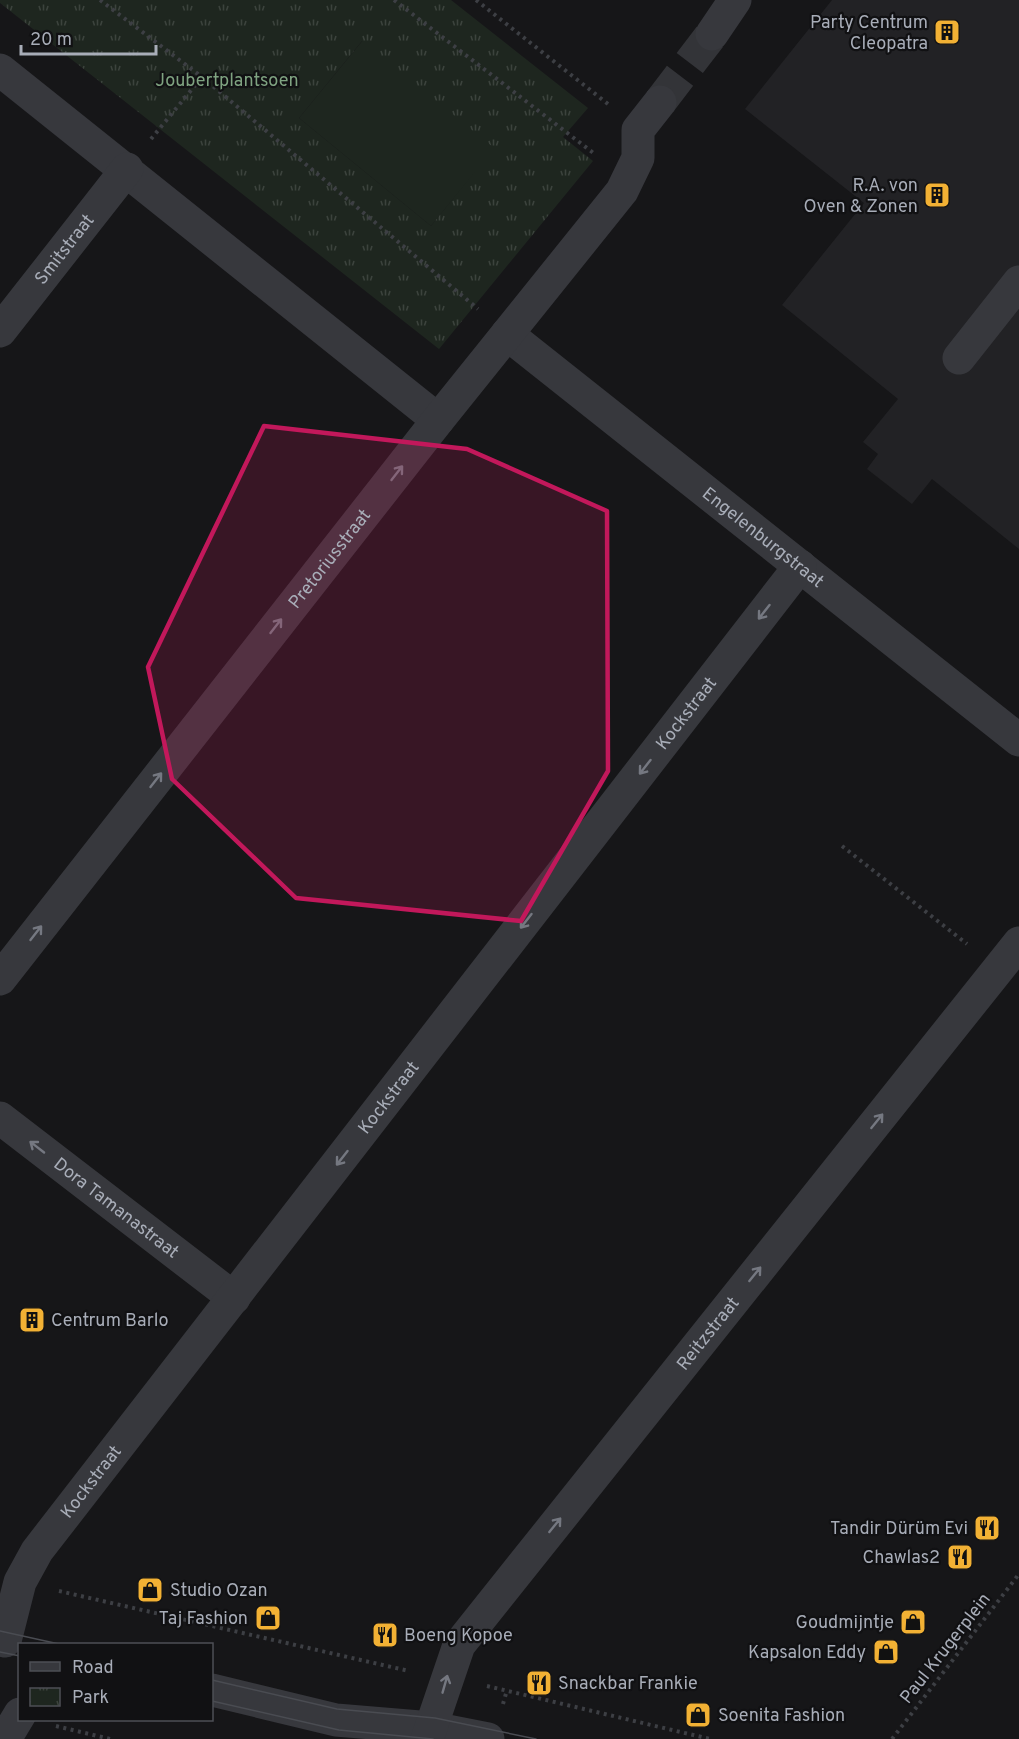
<svg xmlns="http://www.w3.org/2000/svg" width="1019" height="1739" font-family="Overpass,sans-serif">
<style>
.built{fill:#222225}
.green{fill:#1e261f}
.park{fill:url(#park-tufts);fill-rule:evenodd}
.lines{fill:none;stroke-linecap:round;stroke-linejoin:round}
.minor-tunnel{stroke:#333438;stroke-width:33;stroke-dasharray:33 16;stroke-linecap:butt}
.path{stroke:#3d3f44;stroke-width:4;stroke-dasharray:3 4.5;stroke-linecap:butt}
.minor{stroke:#37383d;stroke-width:33}
.tram{stroke:#4a4c52;stroke-width:1.5}
.oneway{stroke:#757881}
.marked{fill:#c2185b;fill-opacity:0.2;stroke:#c2185b;stroke-width:4.5;stroke-linejoin:round}
.labels{text-anchor:middle;stroke-width:4.5;stroke-linejoin:round;paint-order:stroke}
.poi-label{font-size:18px;fill:#a8adb8;stroke:#111113;text-anchor:end}
.park-label{font-size:18px;fill:#7fa381;stroke:#111113}
.street-label{font-size:18px;fill:#a8adb8;stroke:#111113}
</style>
<defs>
<pattern id="park-tufts" width="24" height="20" patternUnits="userSpaceOnUse" patternTransform="scale(1.5)"><rect width="24" height="20" fill="#1e261f"/><path d="M3 7l-1-3M5 7V3M7 7l1-3M15 17l-1-3M17 17v-4M19 17l1-3" fill="none" stroke="#3c433d"/></pattern>
</defs>
<rect width="100%" height="100%" fill="#161618"/>
<!-- built -->
<path class="built" d="M 832,0 L 1019,0 L 1019,549 L 932,479 L 912,504 L 867,469 L 878,454 L 863,442 L 898,399 L 782,305 L 864,203 L 745,109 Z"/>
<!-- green -->
<path class="green" d="M 363,40 L 495,148 L 431,226 L 299,118 Z"/>
<!-- park -->
<path class="park" d="M 0,0 L 451,0 L 588,108 L 563,137 L 593,161 L 439,349 L 0,3 ZM 362,41 L 494,148 L 431,226 L 299,118 Z"/>
<g class="lines">
<!-- minor-tunnel -->
<path class="minor-tunnel" d="M 660,102 L 712,34"/>
<!-- path -->
<path class="path" d="M 100,0 L 202,77 L 478,309
M 394,0 L 596,155
M 476,0 L 608,104
M 151,139 L 202,77
M 842,846 L 967,944
M 59,1591 L 409,1671
M 487,1686 L 710,1739
M 503,1704 L 507,1690
M 56,1726 L 110,1739
M 892,1739 L 1019,1574"/>
<!-- minor -->
<g class="minor">
<path d="M 712,34 L 735,0"/>
<path d="M 0,70 L 438,420"/>
<path id="s1" d="M 0,331 L 127,169"/>
<path id="s2" d="M 507,334 L 1019,740"/>
<path d="M 959,358 L 1019,282"/>
<path id="s3" d="M 0,979 L 438,420 L 622,191 L 638,158 L 638,130 L 660,102"/>
<path id="s4" d="M 0,1118 L 234,1298"/>
<path id="s5" d="M 5,1641 L 20,1582 L 37,1551 L 800,566"/>
<path d="M 212,1690 L 336,1720 L 432,1728 L 488,1739"/>
<path d="M 5,1739 L 20,1714"/>
<path id="s6" d="M 427,1739 L 459,1645 L 1019,943"/>
</g>
<!-- tram -->
<path class="tram" d="M 0,1631 L 59,1644
M 0,1652 L 20,1656
M 212,1680 L 337,1709 L 435,1718 L 536,1739
M 212,1701 L 339,1730 L 433,1739"/>
</g>
<!-- one-way arrows -->
<defs><path id="oneway-shaft" d="M-6 0H5M1.5-3L5.5 0L1.5 3" fill="none" stroke-width="1.6" stroke-linecap="round" stroke-linejoin="round" transform="scale(1.5)"/></defs>
<g class="oneway">
<use href="#oneway-shaft" transform="translate(397 473) rotate(-52)"/>
<use href="#oneway-shaft" transform="translate(764 612) rotate(128)"/>
<use href="#oneway-shaft" transform="translate(276 626) rotate(-52)"/>
<use href="#oneway-shaft" transform="translate(645 767) rotate(128)"/>
<use href="#oneway-shaft" transform="translate(156 780) rotate(-52)"/>
<use href="#oneway-shaft" transform="translate(526 921) rotate(128)"/>
<use href="#oneway-shaft" transform="translate(36 933) rotate(-52)"/>
<use href="#oneway-shaft" transform="translate(877 1121) rotate(-51)"/>
<use href="#oneway-shaft" transform="translate(37 1147) rotate(-142)"/>
<use href="#oneway-shaft" transform="translate(342 1158) rotate(128)"/>
<use href="#oneway-shaft" transform="translate(755 1274) rotate(-51)"/>
<use href="#oneway-shaft" transform="translate(555 1525) rotate(-51)"/>
<use href="#oneway-shaft" transform="translate(445 1684) rotate(-74)"/>
</g>
<!-- marked area -->
<path class="marked" d="M 264,426 L 467,449 L 607,511 L 608,771 L 521,921 L 296,898 L 172,779 L 148,667 Z"/>
<!-- icons -->
<defs>
<g id="building-square" transform="scale(1.35)"><rect x="-9" y="-9" width="18" height="18" rx="4" fill="#f2b134" stroke="#111113"/><path d="M-4-6H4V6H1V3H-1V6H-4ZM-2.5-4.3h1.7v1.8h-1.7ZM.8-4.3h1.7v1.8H.8ZM-2.5-1h1.7V.8h-1.7ZM.8-1h1.7V.8H.8Z" fill="#111"/></g>
<g id="restaurant-square" transform="scale(1.35)"><rect x="-9" y="-9" width="18" height="18" rx="4" fill="#f2b134" stroke="#111113"/><path d="M-5-6h1v4h1v-4h1v4h1v-4h1v5L-1.5 .5V6h-2V.5L-5-1ZM5-6V6H3V1.5H1.5Q1.5-4 5-6Z" fill="#111"/></g>
<g id="shop-square" transform="scale(1.35)"><rect x="-9" y="-9" width="18" height="18" rx="4" fill="#f2b134" stroke="#111113"/><path d="M-5-2.5h2.3a2.7 3.5 0 0 1 5.4 0H5L5.5 6h-11ZM-1.5-2.5h3a1.5 2.3 0 0 0-3 0Z" fill="#111"/></g>
</defs>
<g fill-rule="evenodd">
<use href="#building-square" x="947" y="32"/>
<use href="#building-square" x="937" y="195"/>
<use href="#building-square" x="32" y="1320"/>
<use href="#restaurant-square" x="987" y="1528"/>
<use href="#restaurant-square" x="960" y="1557"/>
<use href="#shop-square" x="150" y="1590"/>
<use href="#shop-square" x="268" y="1618"/>
<use href="#shop-square" x="913" y="1622"/>
<use href="#restaurant-square" x="385" y="1635"/>
<use href="#shop-square" x="886" y="1652"/>
<use href="#restaurant-square" x="539" y="1683"/>
<use href="#shop-square" x="698" y="1715"/>
</g>
<g class="labels">
<!-- poi labels -->
<g class="poi-label">
<text x="928" y="28">Party Centrum<tspan x="928" dy="21">Cleopatra</tspan></text>
<text x="918" y="191">R.A. von<tspan x="918" dy="21">Oven &amp; Zonen</tspan></text>
<text x="51" y="1326" text-anchor="start">Centrum Barlo</text>
<text x="968" y="1534">Tandir Dürüm Evi</text>
<text x="940" y="1563">Chawlas2</text>
<text x="170" y="1596" text-anchor="start">Studio Ozan</text>
<text x="248" y="1624">Taj Fashion</text>
<text x="894" y="1628">Goudmijntje</text>
<text x="404" y="1641" text-anchor="start">Boeng Kopoe</text>
<text x="866" y="1658">Kapsalon Eddy</text>
<text x="558" y="1689" text-anchor="start">Snackbar Frankie</text>
<text x="718" y="1721" text-anchor="start">Soenita Fashion</text>
</g>
<!-- park labels -->
<g class="park-label">
<text x="227" y="86">Joubertplantsoen</text>
</g>
<!-- street labels -->
<g class="street-label">
<text dy="6" stroke="none"><textPath href="#s1" startOffset="104">Smitstraat</textPath></text>
<text dy="6" stroke="none"><textPath href="#s2" startOffset="327">Engelenburgstraat</textPath></text>
<text dy="6" stroke="none"><textPath href="#s3" startOffset="534">Pretoriusstraat</textPath></text>
<text dy="6" stroke="none"><textPath href="#s5" startOffset="1156">Kockstraat</textPath></text>
<text dy="6" stroke="none"><textPath href="#s5" startOffset="670">Kockstraat</textPath></text>
<text dy="6" stroke="none"><textPath href="#s4" startOffset="147">Dora Tamanastraat</textPath></text>
<text dy="6" stroke="none"><textPath href="#s6" startOffset="498">Reitzstraat</textPath></text>
<text dy="6" stroke="none"><textPath href="#s5" startOffset="184">Kockstraat</textPath></text>
<text transform="translate(945 1648) rotate(-52)" y="6">Paul Krugerplein</text>
</g>
</g>
<!-- legend -->
<rect x="18" y="1643" width="195" height="78" fill="#111113" stroke="#4d4f55" stroke-width="1.5"/>
<rect x="30" y="1662" width="30" height="9" fill="#37383d" stroke="#4d4f55" stroke-width="1.5"/>
<text x="72" y="1673" font-size="18" fill="#a8adb8">Road</text>
<rect x="30" y="1688" width="30" height="18" fill="url(#park-tufts)" stroke="#4d4f55" stroke-width="1.5"/>
<text x="72" y="1703" font-size="18" fill="#a8adb8">Park</text>
<!-- scale -->
<path d="M21 45v9h135v-9" fill="none" stroke="#a8adb8" stroke-width="3"/>
<text x="30" y="45" font-size="18" fill="#a8adb8" stroke="#111113" stroke-width="4.5" paint-order="stroke">20 m</text>
</svg>
